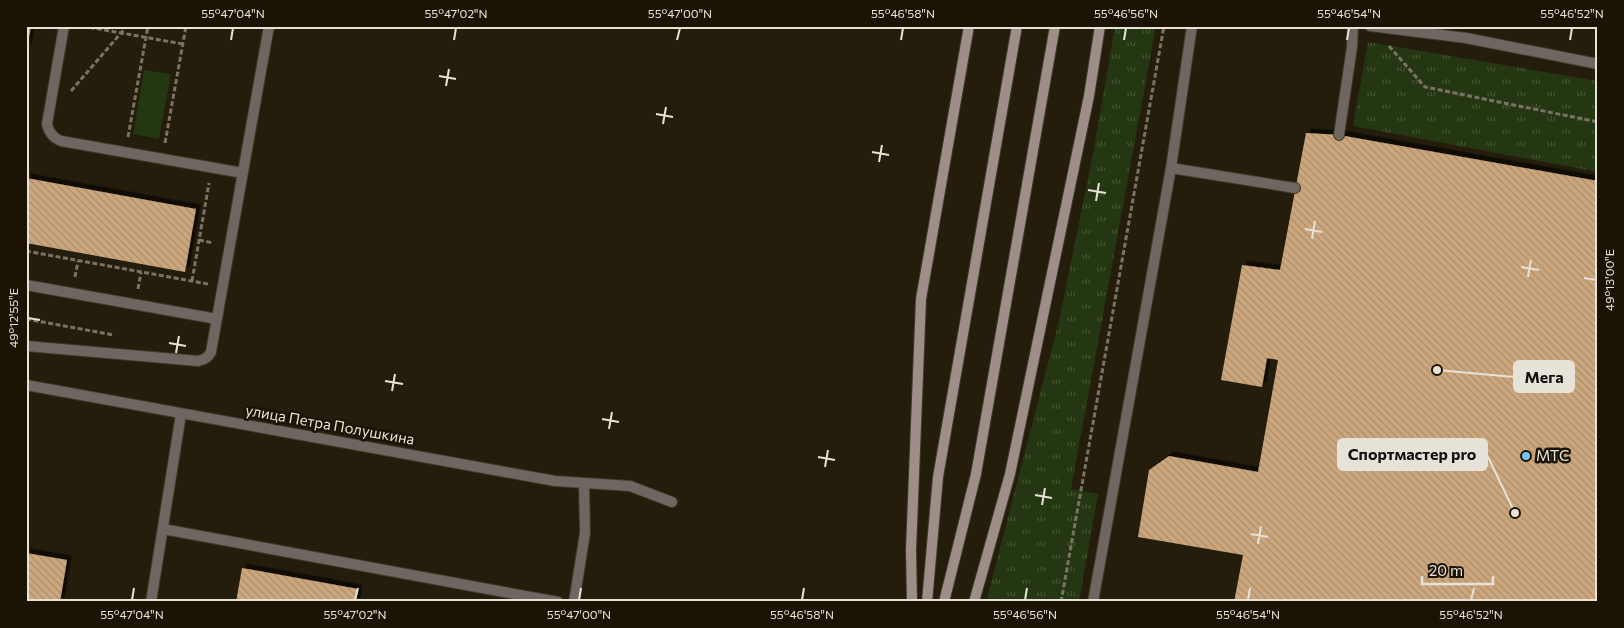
<svg xmlns="http://www.w3.org/2000/svg" width="1624" height="628" font-family="Commissioner,sans-serif">
<style>
.grass{fill:url(#grass-tufts)}
.park{fill:#253612}
.building{fill:url(#building-back-hatch);filter:url(#shadow)}
.lines{fill:none;stroke-linecap:round;stroke-linejoin:round}
.service-casing{stroke:#3f3929;stroke-width:12}
.minor-casing{stroke:#3f3929;stroke-width:12}
.secondary-casing{stroke:#3f3929;stroke-width:12}
.path{stroke:#797365;stroke-width:3;stroke-dasharray:5 2.5;stroke-linecap:butt}
.service{stroke:#6f6561;stroke-width:10}
.minor{stroke:#6f6561;stroke-width:10}
.secondary{stroke:#9d8e87;stroke-width:10}
.ticks{fill:none;stroke:#e7e2d8;stroke-width:2}
.poi-dot{fill:#73c1f5;stroke:#1b1304;stroke-width:2}
.labels{text-anchor:middle;stroke-width:5;stroke-linejoin:round;paint-order:stroke}
.street-label{font-size:15px;fill:#e7e2d8;stroke:#1b1304}
.poi-label{font-size:15px;fill:#e7e2d8;stroke:#1b1304;text-anchor:start}
.leader{fill:none;stroke:#e7e2d8;stroke-width:2}
.callout-dot{fill:#e7e2d8;stroke:#1b1304;stroke-width:2}
.callout{fill:#e7e2d8;stroke:#e7e2d8;stroke-width:2}
.callout-label{font-size:16px;text-anchor:middle;font-weight:bold;fill:#111}
.neatline{fill:none;stroke:#e7e2d8;stroke-width:2}
.ticks-label{font-size:12px;text-anchor:middle;fill:#e7e2d8}
</style>
<defs>
<pattern id="grass-tufts" width="24" height="20" patternUnits="userSpaceOnUse" patternTransform="scale(1.25)"><rect width="24" height="20" fill="#253612"/><path d="M3 7l-1-3M5 7V3M7 7l1-3M15 17l-1-3M17 17v-4M19 17l1-3" fill="none" stroke="#455334"/></pattern>
<pattern id="building-back-hatch" width="6" height="6" patternUnits="userSpaceOnUse" patternTransform="scale(1.25)"><rect width="6" height="6" fill="#cca67c"/><path d="M-1 5l2 2M0 0l6 6M5-1l2 2" fill="none" stroke="#aa8e6d"/></pattern>
<filter id="shadow"><feDropShadow dx="4.5" dy="-4.5" stdDeviation="0" flood-color="#0009"/></filter>
</defs>
<rect width="100%" height="100%" fill="#241d0c"/>
<!-- grass -->
<path class="grass" d="M 1115,26 L 1156,26 L 1071,489 L 1098,494 L 1079,602 L 986,602 L 1059,321 L 1092,159 Z
M 1368,42 L 1598,81 L 1598,172 L 1353,126 Z"/>
<!-- park -->
<path class="park" d="M 144,70 L 171,74 L 159,139 L 133,134 Z"/>
<!-- building -->
<path class="building" d="M 26,26 L 31,26 L 27,49 L 26,49 Z
M 1306,133 L 1339,135 L 1598,181 L 1598,602 L 1234,602 L 1243,555 L 1138,537 L 1149,470 L 1169,456 L 1258,472 L 1278,360 L 1267,358 L 1262,387 L 1221,380 L 1242,265 L 1280,270 Z
M 26,178 L 196,209 L 185,272 L 26,243 Z
M 26,553 L 67,560 L 60,602 L 26,602 Z
M 242,568 L 358,589 L 356,602 L 236,602 Z"/>
<g class="lines">
<!-- service casing -->
<g class="service-casing">
<path id="service" d="M 64,26 L 47,124 C 49,133 53,138 61,141 L 243,173
M 1339,135 L 1352,47 L 1353,26
M 1171,168 L 1295,188
M 26,285 L 217,319
M 26,346 L 198,361 C 204,360 208,358 211,352 L 269,26
M 630,486 L 672,502
M 163,529 L 558,602
M 151,602 L 181,414
M 574,602 L 585,533 L 584,483
M 1093,602 L 1171,168 L 1192,26"/>
</g>
<!-- minor casing -->
<g class="minor-casing">
<path id="minor" d="M 1370,26 L 1466,38 L 1598,64
M 26,385 L 555,481 L 630,486"/>
</g>
<!-- secondary casing -->
<g class="secondary-casing">
<path id="secondary" d="M 912,602 L 911,550 L 921,299 L 969,26
M 927,602 L 938,477 L 1017,26
M 944,602 L 976,474 L 1055,26
M 974,602 L 1010,474 L 1089,96 L 1100,26"/>
</g>
<!-- path -->
<path class="path" d="M 82,26 L 183,44
M 1389,46 L 1425,87 L 1598,122
M 71,91 L 127,26
M 128,137 L 148,26
M 165,143 L 186,26
M 199,240 L 213,243
M 26,251 L 208,284
M 75,277 L 78,261
M 192,281 L 209,183
M 138,289 L 141,272
M 26,319 L 114,335
M 1061,602 L 1164,26"/>
<!-- service -->
<use href="#service" class="service"/>
<!-- minor -->
<use href="#minor" class="minor"/>
<!-- secondary -->
<use href="#secondary" class="secondary"/>
</g>
<!-- ticks -->
<path class="ticks" d="M 231,40 L 233,28M 454,40 L 456,28M 677,40 L 680,28M 901,40 L 903,28M 1124,40 L 1126,28M 1347,40 L 1349,28M 1570,40 L 1572,28M 439,76 L 456,79M 446,86 L 449,69M 656,114 L 673,117M 663,124 L 666,107M 872,152 L 889,155M 879,162 L 882,145M 1088,190 L 1106,193M 1096,201 L 1099,183M 1305,229 L 1322,232M 1312,239 L 1315,221M 1521,267 L 1539,270M 1528,277 L 1531,260M 1584,278 L 1596,280M 28,318 L 40,320M 169,343 L 186,346M 176,353 L 179,336M 385,381 L 403,384M 392,391 L 395,374M 602,419 L 619,422M 609,429 L 612,412M 818,457 L 835,460M 825,467 L 828,450M 1035,495 L 1052,498M 1042,505 L 1045,488M 1251,534 L 1268,537M 1258,544 L 1261,526M 132,600 L 134,588M 355,600 L 358,588M 579,600 L 581,588M 802,600 L 804,588M 1025,600 L 1027,588M 1248,600 L 1250,588M 1471,600 L 1474,588"/>
<!-- markers -->
<circle class="poi-dot" cx="1526" cy="456" r="5"/>
<g class="labels">
<!-- street labels -->
<g class="street-label">
<text transform="translate(330 425) rotate(10)" y="5">улица Петра Полушкина</text>
</g>
<!-- poi labels -->
<g class="poi-label">
<text x="1536" y="461">МТС</text>
</g>
</g>
<!-- callouts -->
<path class="leader" d="M1437 370L1514 377M1515 513L1487 455"/>
<g class="callout-dot">
<circle cx="1437" cy="370" r="5"/>
<circle cx="1515" cy="513" r="5"/>
</g>
<g class="callout">
<rect x="1514" y="361" width="60" height="31" rx="5"/>
<rect x="1338" y="439" width="149" height="31" rx="5"/>
</g>
<g class="callout-label">
<text x="1544" y="383">Мега</text>
<text x="1412" y="460">Спортмастер pro</text>
</g>
<!-- border -->
<rect width="1624" height="628" fill="none" stroke="#1b1304" stroke-width="55"/>
<!-- scale -->
<path d="M1422 576v8h71v-8" fill="none" stroke="#e7e2d8" stroke-width="2.5"/>
<text x="1429" y="576" font-size="15" fill="#e7e2d8" stroke="#1b1304" stroke-width="4" paint-order="stroke">20 m</text>
<rect x="28" y="28" width="1568" height="572" class="neatline"/>
<g class="ticks-label">
<text x="233" y="18">55°47'04"N</text>
<text x="456" y="18">55°47'02"N</text>
<text x="680" y="18">55°47'00"N</text>
<text x="903" y="18">55°46'58"N</text>
<text x="1126" y="18">55°46'56"N</text>
<text x="1349" y="18">55°46'54"N</text>
<text x="1572" y="18">55°46'52"N</text>
<text transform="translate(1610 280) rotate(-90)" y="4">49°13'00"E</text>
<text transform="translate(14 318) rotate(-90)" y="4">49°12'55"E</text>
<text x="132" y="619">55°47'04"N</text>
<text x="355" y="619">55°47'02"N</text>
<text x="579" y="619">55°47'00"N</text>
<text x="802" y="619">55°46'58"N</text>
<text x="1025" y="619">55°46'56"N</text>
<text x="1248" y="619">55°46'54"N</text>
<text x="1471" y="619">55°46'52"N</text>
</g>
</svg>
